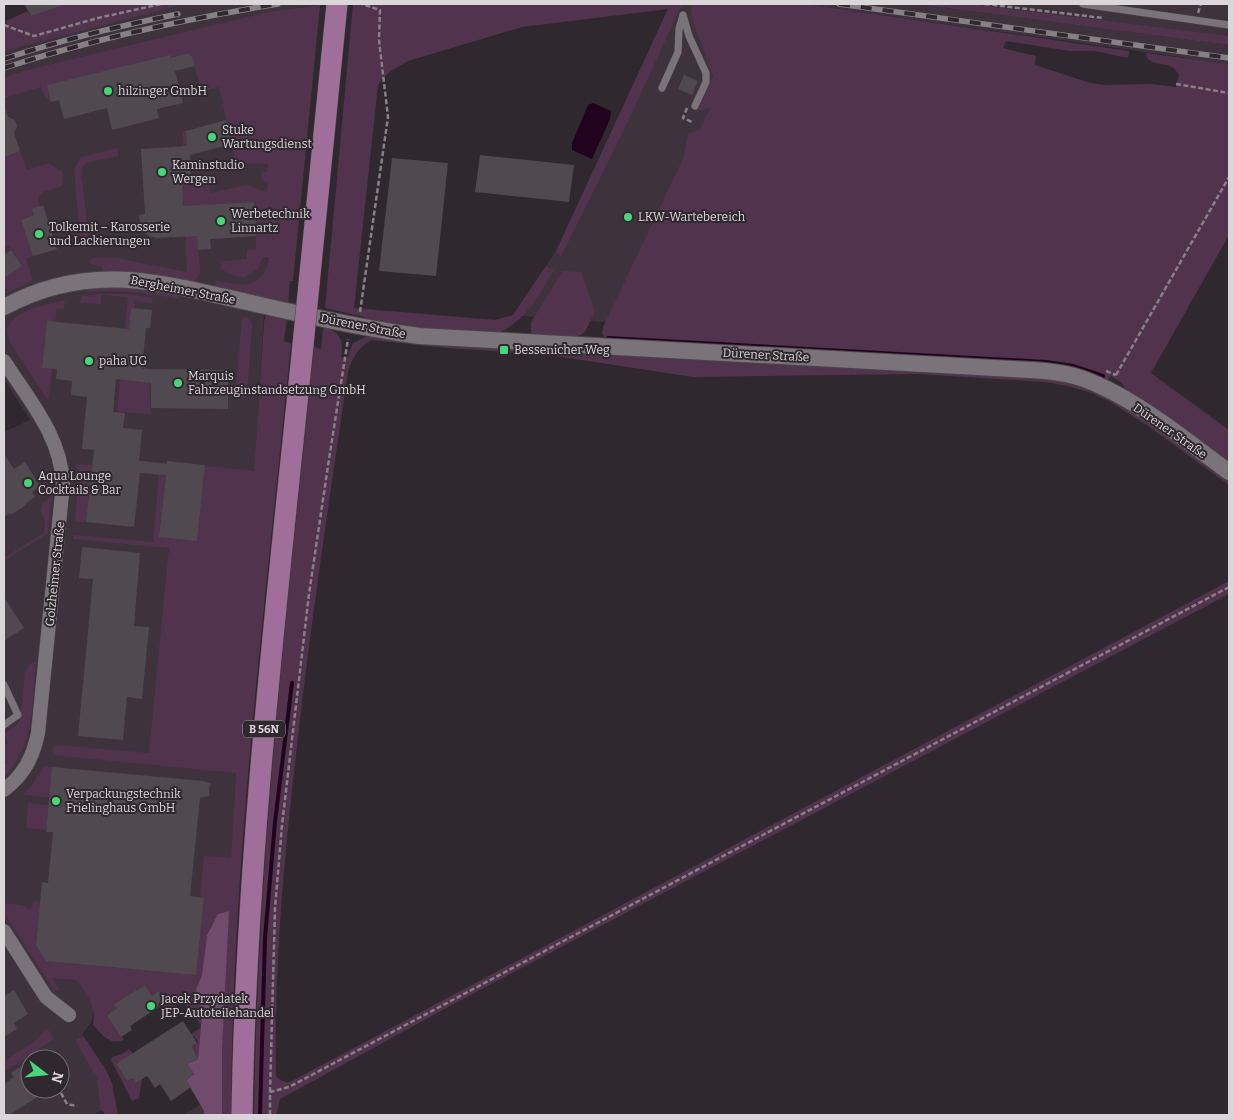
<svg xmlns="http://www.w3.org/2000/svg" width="1233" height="1119" font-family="Bitter,serif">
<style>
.built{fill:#3e333d;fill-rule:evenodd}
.green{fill:#51334d}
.forest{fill:#704b6c}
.water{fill:#21031f}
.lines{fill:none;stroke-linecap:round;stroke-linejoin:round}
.stream{stroke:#21031f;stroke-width:4}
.building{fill:#50494f}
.service-casing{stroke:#4a4449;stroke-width:8}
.minor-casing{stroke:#4a4449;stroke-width:15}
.tertiary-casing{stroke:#4a4449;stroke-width:18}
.primary-casing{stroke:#4a4449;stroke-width:22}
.path{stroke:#878186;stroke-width:2.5;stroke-dasharray:5 2.5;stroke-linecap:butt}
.service{stroke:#7b737a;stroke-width:7}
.minor{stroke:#7b737a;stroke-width:14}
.tertiary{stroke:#7b737a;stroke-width:16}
.primary{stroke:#9f6e99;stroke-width:21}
.rail-casing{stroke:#878186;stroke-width:5.5}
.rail{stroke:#2f282e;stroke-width:4;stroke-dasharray:11;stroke-linecap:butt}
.primary-bridge-casing{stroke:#4a4449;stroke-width:22;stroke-linecap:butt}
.primary-bridge{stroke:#9f6e99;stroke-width:21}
.poi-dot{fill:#47d779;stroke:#2f282e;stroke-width:2}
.labels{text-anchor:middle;stroke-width:4;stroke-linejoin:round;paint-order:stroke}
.shield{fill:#2f282e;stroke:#a7a2a6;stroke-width:1}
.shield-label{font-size:11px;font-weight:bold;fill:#dbd6da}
.poi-label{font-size:12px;fill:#dbd6da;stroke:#2f282e;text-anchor:start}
.street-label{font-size:12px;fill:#dbd6da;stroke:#2f282e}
</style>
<rect width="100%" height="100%" fill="#2f282e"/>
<!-- built -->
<path class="built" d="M 183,4 L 328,4 L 296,8 L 265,295 L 235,790 L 222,1049 L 222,1115 L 183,1115 L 209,1100 L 213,991 L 134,984 L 93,1015 L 91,1023 L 82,1034 L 106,1070 L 110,1105 L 93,1115 L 4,1115 L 4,432 L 30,420 L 4,379 L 4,50 ZM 30,1059 L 60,1059 L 60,1089 L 30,1089 Z
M 668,4 L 711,4 L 735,60 L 617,323 L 513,315 L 558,248 L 668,9 Z
M 805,4 L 917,4 L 1229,45 L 1229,64 Z
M 970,4 L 1229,4 L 1229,36 L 1095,20 Z"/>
<!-- green -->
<path class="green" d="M 46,4 L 184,4 L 4,51 L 4,26 L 7,25 L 6,21 L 28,11 L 30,16 L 46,10 Z
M 353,4 L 682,4 L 630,117 L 561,257 L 556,251 L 668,9 L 522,27 L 408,61 L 388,73 L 378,85 L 354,308 L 495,320 L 513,315 L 546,266 L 554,270 C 540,293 527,319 502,331 C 482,340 389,325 363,322 L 365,317 L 325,308 Z
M 693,4 L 805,4 L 1129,51 L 1128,58 L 1095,51 L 1070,51 L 1006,41 L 1003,48 L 1036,56 L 1035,65 L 1090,83 L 1106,85 L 1151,84 L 1176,87 L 1179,75 C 1170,59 1157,68 1147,58 L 1146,53 L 1229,64 L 1229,235 L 1151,373 L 1229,430 L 1229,466 L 1127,392 L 1122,383 L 1111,376 L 1107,380 L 607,340 L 602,334 L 603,327 L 683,159 L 688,134 L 700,129 L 710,108 L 698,111 L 713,76 L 692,19 L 691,11 Z
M 917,4 L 970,4 L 1229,36 L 1229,45 Z
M 320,5 L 293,281 L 290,281 L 288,305 L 211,287 L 217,281 C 224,281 230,284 237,284 C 256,287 268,274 269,257 L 263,257 L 258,269 L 245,277 L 235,276 L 220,269 L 223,261 L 247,259 L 247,250 L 256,249 L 254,202 L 196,206 L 200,272 L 194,283 L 144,272 L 103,271 L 103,268 L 89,263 L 92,258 L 116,258 L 187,272 L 180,147 L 183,146 L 183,131 L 186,131 L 189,176 L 207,173 L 211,193 L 246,185 L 267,192 L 268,183 L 261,178 L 262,171 L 267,172 L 268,164 L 236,163 L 219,87 L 201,91 L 192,56 L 190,56 L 189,53 L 170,58 L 170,56 L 47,86 L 51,102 L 44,95 L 41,87 L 4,98 L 4,78 L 23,71 L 269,12 Z
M 118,148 L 118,156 L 85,163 L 81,171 L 89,240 L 81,246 L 74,169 L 81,157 Z
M 20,151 L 27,170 L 49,163 L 62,172 L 63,186 L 41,193 L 38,200 L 40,206 L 34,215 L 21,220 L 33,256 L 26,259 L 33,281 L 4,294 L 8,290 L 4,285 L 4,278 L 22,266 L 9,245 L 4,248 L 4,157 Z
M 563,271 L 581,272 L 595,311 L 585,332 L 574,339 L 533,335 L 531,331 L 531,322 Z
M 128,286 L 178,294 L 179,299 C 148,293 118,289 86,292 L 89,287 Z
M 101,294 L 128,294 L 153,298 L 152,303 L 135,301 L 134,308 L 131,308 L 124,380 L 141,357 L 147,358 L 146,368 L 148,369 L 148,380 L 149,381 L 151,414 L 117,412 L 128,297 L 101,295 L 101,304 L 80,303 L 81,296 Z
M 65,300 L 64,309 L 57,308 L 55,322 L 47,321 L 42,367 L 52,368 L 48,401 L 10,342 L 7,328 C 16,309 46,305 65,300 Z
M 266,315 L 287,318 L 284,341 L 291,343 C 266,600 232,857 231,1115 L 222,1115 L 222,1049 L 213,921 L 207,935 L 202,975 L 196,990 L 202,1014 L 198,1059 L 192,1046 L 198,1042 L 194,1036 L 192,1038 L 191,1034 L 202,1027 L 183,1000 L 167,1011 L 163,1005 L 159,1007 L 158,1006 L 165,1001 L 159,992 L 152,996 L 145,985 L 115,1004 L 117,1008 L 107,1015 L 124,1040 C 109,1046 102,1034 93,1025 C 97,1005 87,996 77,980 L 52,978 L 60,990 L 54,990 L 4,913 L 4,903 L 26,906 L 26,908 L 31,909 L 33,901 L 40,902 L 36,945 L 46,961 L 196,975 L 204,898 L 200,897 L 204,856 L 231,858 L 236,773 L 53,755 L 54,745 L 149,753 L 169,548 L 73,539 L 73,535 L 153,542 L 159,475 L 154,474 L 122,459 L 167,463 L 159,537 L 197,541 L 205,466 L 254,471 L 264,322 Z
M 242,317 L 249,318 L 252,324 L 247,398 L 235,397 Z
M 323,327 C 340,331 344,340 341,357 L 347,358 L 353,343 L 368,336 L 375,336 L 1051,378 L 1091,388 L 1125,406 L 1229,480 L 1229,485 L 1151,428 L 1109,401 L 1089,392 L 1068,386 L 1044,382 L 917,374 L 693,377 L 549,355 L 447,348 L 371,340 C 358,348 352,357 348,372 C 329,502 309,633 295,764 C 283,868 274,972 276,1076 C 280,1081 284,1082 290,1082 L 1229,581 L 1229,594 L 461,1000 L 293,1092 L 280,1099 L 276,1115 L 254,1115 C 257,858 288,603 314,347 L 321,349 Z
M 76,464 L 92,465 L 90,489 L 78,488 Z
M 77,495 L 89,496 L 86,522 L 75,522 Z
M 51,498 L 48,533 L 4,561 L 4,558 L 43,533 C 44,530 45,527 45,523 C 43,513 38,514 44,502 Z
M 36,661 C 32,705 35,742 4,778 L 4,765 L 7,763 L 4,759 L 4,745 L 8,743 L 4,734 L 17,724 L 20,720 L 25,672 L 30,664 Z
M 44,766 L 52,767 L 49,797 L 23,795 L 34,782 Z
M 28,803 L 49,805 L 46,830 L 26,828 Z
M 47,1028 L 54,1039 L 4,1072 L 4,1061 L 33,1043 Z
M 84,1037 L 106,1070 L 112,1083 L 118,1115 L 104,1115 L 104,1112 L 101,1110 L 97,1078 L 76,1042 L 77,1039 Z
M 129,1049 L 133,1054 L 116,1064 L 127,1081 L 133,1078 L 136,1083 L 142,1079 L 139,1098 L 132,1101 L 111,1060 L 112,1057 L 122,1054 Z"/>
<!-- forest -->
<path class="forest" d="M 229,911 L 222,1049 L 222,1115 L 204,1115 L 204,1111 L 186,1080 L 194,1074 L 187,1064 L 198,1059 L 202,1014 L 196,990 L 202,975 L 207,935 L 218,914 Z"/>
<!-- water -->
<path class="water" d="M 593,103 L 611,111 L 610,119 L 592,159 L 572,150 L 572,143 L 588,105 Z"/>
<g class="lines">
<!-- stream -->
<path class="stream" d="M 608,338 L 1046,362 L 1073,366 L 1103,376
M 260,1115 L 265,938 L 275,822 L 292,683"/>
</g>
<!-- building -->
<path class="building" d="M 24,4 L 61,4 L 61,6 L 31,16 Z
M 189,53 L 190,56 L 192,56 L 195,66 L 175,71 L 183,103 L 157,109 L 159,118 L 112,130 L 107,108 L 64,119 L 59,100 L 51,102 L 47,85 L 170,55 L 170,58 Z
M 684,75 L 698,81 L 692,95 L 678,89 Z
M 4,109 L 5,109 L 8,117 L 15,120 L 17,126 L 14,133 L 20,151 L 4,157 Z
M 226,120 L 232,144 L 190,155 L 191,176 L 182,176 L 183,206 L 254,202 L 256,236 L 210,239 L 211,249 L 198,250 L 197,236 L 157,238 L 149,236 L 143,231 L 140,223 L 139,215 L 145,214 L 141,149 L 187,146 L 186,131 Z
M 480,155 L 574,165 L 569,202 L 475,192 Z
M 392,158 L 448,163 L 436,276 L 379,271 Z
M 43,205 L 57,249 L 33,256 L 21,220 L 34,215 L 32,209 Z
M 11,250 L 22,266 L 4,278 L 4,255 Z
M 131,308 L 152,310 L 150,328 L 146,328 L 142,369 L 228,370 L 228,409 L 151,408 L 151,383 L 116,379 L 113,412 L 125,413 L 123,428 L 142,430 L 139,461 L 167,464 L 167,461 L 205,465 L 197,541 L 159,537 L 166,475 L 140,473 L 134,527 L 86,522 L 94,450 L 82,449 L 87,397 L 71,395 L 72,381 L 56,379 L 57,369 L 42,368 L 47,321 L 129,329 Z
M 4,454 L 14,469 L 25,462 L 40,486 L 32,492 L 35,497 L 25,504 L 26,505 L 11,515 L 10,513 L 4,517 Z
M 82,547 L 140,553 L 134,626 L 149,627 L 142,699 L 127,697 L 123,740 L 78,736 L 93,579 L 79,578 Z
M 4,597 L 24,628 L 4,641 Z
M 52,767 L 203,781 L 211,784 L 209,788 L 209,796 L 200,798 L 190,896 L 204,898 L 196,975 L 46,961 L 36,945 L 42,882 L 48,883 L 53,832 L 46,832 Z
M 145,985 L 152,996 L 159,991 L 165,1001 L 158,1006 L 159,1007 L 130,1026 L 132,1030 L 121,1037 L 107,1015 L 117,1008 L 114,1004 Z
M 14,990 L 28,1014 L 14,1023 L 17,1029 L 4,1037 L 4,996 Z
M 183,1021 L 197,1043 L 192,1046 L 198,1059 L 187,1064 L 194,1074 L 186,1080 L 191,1087 L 171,1101 L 160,1084 L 155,1088 L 147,1076 L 136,1083 L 133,1078 L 127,1081 L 116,1064 Z
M 21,1066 L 24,1071 L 30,1067 L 30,1089 L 50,1089 L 9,1115 L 4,1115 L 4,1084 L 14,1077 L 11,1073 Z"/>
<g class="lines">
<!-- service casing -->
<g class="service-casing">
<path id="service" d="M 1083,4 L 1229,25
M 683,15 L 689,36 L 706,73 L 706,82 L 695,106
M 662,88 L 678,52 L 679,29 L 683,15
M 4,685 L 18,715 L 4,725"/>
</g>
<!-- minor casing -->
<g class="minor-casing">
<path id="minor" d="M 4,361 C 29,400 61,436 63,484 L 38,733 C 33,757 24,775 4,790
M 4,931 L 46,997 L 69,1015"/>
</g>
<!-- tertiary casing -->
<g class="tertiary-casing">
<path id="tertiary" d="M 4,307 C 89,261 159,282 247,302 C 304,315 361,328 419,336 L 1013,369 C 1036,370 1059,371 1081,378 C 1133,396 1185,440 1229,472"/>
</g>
<!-- primary casing -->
<g class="primary-casing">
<path id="primary" d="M 309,284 L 337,4
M 242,1115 C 246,857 277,601 303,345"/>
</g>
<!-- path -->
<path class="path" d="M 985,4 L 1103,18
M 1198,13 L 1201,4
M 4,25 L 34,36 L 98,18 L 161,4
M 1176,84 L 1229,93
M 687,108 L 683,118 L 692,122
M 360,312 L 388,117 L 379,40 L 380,10 L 362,4
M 1106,371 L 1116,375
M 1116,375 L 1229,177
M 270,1092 L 275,908 L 282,825 L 309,594 L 329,459 L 348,339
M 61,1093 L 67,1104 L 77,1106
M 270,1115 L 270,1092 L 289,1087 L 1229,587"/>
<!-- service -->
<use href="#service" class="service"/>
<!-- minor -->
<use href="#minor" class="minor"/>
<!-- tertiary -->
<use href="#tertiary" class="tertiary"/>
<!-- primary -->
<use href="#primary" class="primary"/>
<!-- rail casing -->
<g class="rail-casing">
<path id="rail" d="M 839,4 L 1229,58
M 4,59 C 61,40 119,26 178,14
M 4,68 C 93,39 185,19 278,4"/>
</g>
<!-- rail -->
<use href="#rail" class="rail"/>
<!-- primary-bridge casing -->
<g class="primary-bridge-casing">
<path id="primary-bridge" d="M 303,345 L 309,284"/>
</g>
<!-- primary-bridge -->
<use href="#primary-bridge" class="primary-bridge"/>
</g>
<!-- markers -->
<g class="poi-dot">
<circle cx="108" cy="91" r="5"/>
<circle cx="212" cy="137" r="5"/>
<circle cx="162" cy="172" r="5"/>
<circle cx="628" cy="217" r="5"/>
<circle cx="221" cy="221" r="5"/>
<circle cx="39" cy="234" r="5"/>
<rect x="499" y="345" width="10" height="10" rx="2.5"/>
<circle cx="89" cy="361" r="5"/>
<circle cx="178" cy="383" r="5"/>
<circle cx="28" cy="483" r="5"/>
<circle cx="56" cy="801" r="5"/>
<circle cx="151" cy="1006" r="5"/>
</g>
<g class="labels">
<!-- shield labels -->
<rect class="shield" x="243" y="720.5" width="42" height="17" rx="4"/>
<g class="shield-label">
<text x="264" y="733">B 56N</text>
</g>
<!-- poi labels -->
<g class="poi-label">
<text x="118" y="95">hilzinger GmbH</text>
<text x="222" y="134">Stuke<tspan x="222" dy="14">Wartungsdienst</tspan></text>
<text x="172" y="169">Kaminstudio<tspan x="172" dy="14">Wergen</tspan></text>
<text x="231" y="218">Werbetechnik<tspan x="231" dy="14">Linnartz</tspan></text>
<text x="638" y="221">LKW-Wartebereich</text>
<text x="49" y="231">Tolkemit – Karosserie<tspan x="49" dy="14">und Lackierungen</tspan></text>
<text x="514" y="354">Bessenicher Weg</text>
<text x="99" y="365">paha UG</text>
<text x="188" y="380">Marquis<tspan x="188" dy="14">Fahrzeuginstandsetzung GmbH</tspan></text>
<text x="38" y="480">Aqua Lounge<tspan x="38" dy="14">Cocktails &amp; Bar</tspan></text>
<text x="66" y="798">Verpackungstechnik<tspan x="66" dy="14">Frielinghaus GmbH</tspan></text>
<text x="161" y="1003">Jacek Przydatek<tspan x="161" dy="14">JEP-Autoteilehandel</tspan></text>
</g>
<!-- street labels -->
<g class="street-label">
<text transform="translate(183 290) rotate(11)" y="4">Bergheimer Straße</text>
<text transform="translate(363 326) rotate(11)" y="4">Dürener Straße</text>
<text transform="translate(766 355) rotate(3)" y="4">Dürener Straße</text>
<text transform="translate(1170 431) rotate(35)" y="4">Dürener Straße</text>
<text transform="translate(55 574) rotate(-84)" y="4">Golzheimer Straße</text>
</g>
</g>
<!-- border -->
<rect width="1233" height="1119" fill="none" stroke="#dbd6da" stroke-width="10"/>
<!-- north arrow -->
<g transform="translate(45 1074) rotate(106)"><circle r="24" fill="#2f282e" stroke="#746e73"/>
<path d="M0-4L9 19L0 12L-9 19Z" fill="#47d779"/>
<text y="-8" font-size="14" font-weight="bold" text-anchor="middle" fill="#dbd6da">N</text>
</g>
</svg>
